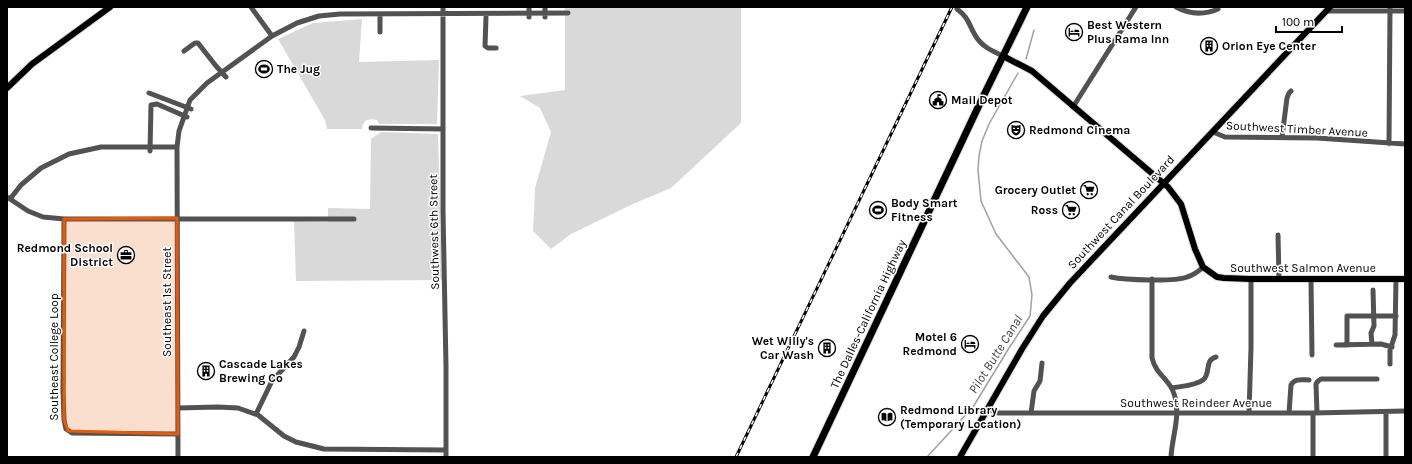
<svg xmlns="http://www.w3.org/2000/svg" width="1412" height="464" font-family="Karla,sans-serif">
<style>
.green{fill:#d9d9d9}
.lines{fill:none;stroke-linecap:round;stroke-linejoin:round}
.stream{stroke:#a0a0a0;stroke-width:1.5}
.major-casing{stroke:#dbdbdb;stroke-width:8}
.highway-casing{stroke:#dbdbdb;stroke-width:9}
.minor{stroke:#525252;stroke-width:5}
.major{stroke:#000;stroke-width:6}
.highway{stroke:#000;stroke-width:7}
.rail-casing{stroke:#000;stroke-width:3}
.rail{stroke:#fff;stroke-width:1.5;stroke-dasharray:4.5;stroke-linecap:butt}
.marked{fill:#e8590c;fill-opacity:0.2;stroke:#e8590c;stroke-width:3;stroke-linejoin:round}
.labels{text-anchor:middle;stroke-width:3;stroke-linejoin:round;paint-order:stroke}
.poi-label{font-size:12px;font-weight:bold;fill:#000;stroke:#fff;text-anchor:start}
.street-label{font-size:12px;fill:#000;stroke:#fff}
.water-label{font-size:13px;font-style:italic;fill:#414141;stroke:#fff}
</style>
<rect width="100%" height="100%" fill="#fff"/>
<!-- green -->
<path class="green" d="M 565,7 L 806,7 L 807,8 L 741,8 L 741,123 L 671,188 L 633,204 L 571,234 L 551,249 L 533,231 L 535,188 L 551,132 L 540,108 L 520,96 L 565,90 Z
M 362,19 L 359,62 L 439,60 L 437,124 L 379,124 L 377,120 C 368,118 363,120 362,129 L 327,129 L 325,120 L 278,39 L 313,23 Z
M 381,132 L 438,134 L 442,280 L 296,281 L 294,221 L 328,222 L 328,208 L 370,209 L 371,139 Z"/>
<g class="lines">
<!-- stream -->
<path class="stream" d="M 1026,59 L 1034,30
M 927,457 L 973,407 L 1009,348 L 1030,316 L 1032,295 L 1029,277 L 996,234 L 981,201 L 978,170 L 979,156 L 982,141 L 989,124 L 1018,73"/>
<!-- major casing -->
<g class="major-casing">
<path id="major" d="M 1003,56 L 1032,71 L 1168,187 L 1181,204 L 1195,249 L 1203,267 L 1217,277 L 1224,278 L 1251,279 L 1405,279
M 7,88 L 32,64 L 110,7
M 960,457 L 1022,349 L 1043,316 L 1070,283 L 1330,7"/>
</g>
<!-- highway casing -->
<g class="highway-casing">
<path id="highway" d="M 813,457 L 981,101 L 1027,7"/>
</g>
<!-- minor -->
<path class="minor" d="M 251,7 L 272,36
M 443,7 L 443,211 L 446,366 L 446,457
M 529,7 L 529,17
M 1176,7 C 1189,14 1204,15 1218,9
M 957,9 C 969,18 968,23 975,35 C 981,46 992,51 1003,56
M 1326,11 L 1405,11
M 380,14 L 380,32
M 486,17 L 485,46 L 488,48 L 496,48
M 545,17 L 545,7
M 184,51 L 195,43 L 198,43 L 216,66 L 226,77
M 149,93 L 191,109
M 1073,107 L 1136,7
M 371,128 L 443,129
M 1213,132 L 1225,137 L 1317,138 L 1405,144
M 1282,137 L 1287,98 L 1289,93 L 1291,91
M 1389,144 L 1390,7
M 150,151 L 151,105 L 157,104 L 187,117
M 7,197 L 28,211 L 43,217 L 64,219 L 354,219
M 10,199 L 21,185 L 41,168 L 69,154 L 101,147 L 177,147
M 64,219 L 63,391 L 64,420 L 66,429 L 72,433 L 178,434
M 1278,235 L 1279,279
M 1111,277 C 1125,280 1174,282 1187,277 C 1194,275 1198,272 1203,267
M 1152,279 L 1152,358 C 1156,374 1166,377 1172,389 C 1183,411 1172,435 1171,457
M 1311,280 L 1312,355
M 1372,344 L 1371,333 L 1374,326 L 1373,290
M 1336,345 L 1381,344 L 1392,347
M 1347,345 L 1347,316 L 1396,316
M 1390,364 L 1390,350 L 1395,335 L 1396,279
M 1172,388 C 1181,386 1195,386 1203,380 C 1211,374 1204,360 1216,357
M 178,408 L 218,407 L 238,408 L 258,415 L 284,436 L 296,442 L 324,449 L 446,450
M 987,409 L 998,413 L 1313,413 L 1405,411
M 1386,412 L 1386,457
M 1031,413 L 1034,391 L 1040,381 L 1042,363
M 1249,413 L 1251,348 L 1251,279
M 1289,413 L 1291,385 C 1295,378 1302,380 1309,380
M 1313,413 L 1313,457
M 1317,413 L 1316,384 L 1318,381 L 1321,379 L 1377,379
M 256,414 L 272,381 L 294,357 L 299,347 L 304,331
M 178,457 L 177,147 L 179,131 L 190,100 L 207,83 L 272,36 L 297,23 L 319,16 L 340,14 L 568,13"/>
<!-- major -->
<use href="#major" class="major"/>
<!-- highway -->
<use href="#highway" class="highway"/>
<!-- rail casing -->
<g class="rail-casing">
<path id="rail" d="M 736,457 L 952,7"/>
</g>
<!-- rail -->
<use href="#rail" class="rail"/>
</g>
<!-- marked area -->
<path class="marked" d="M 177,218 L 178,434 L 68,431 L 64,420 L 64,219 Z"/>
<!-- icons -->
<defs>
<g id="hotel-ring" transform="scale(0.9)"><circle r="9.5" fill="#fff" stroke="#000" stroke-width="1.5"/><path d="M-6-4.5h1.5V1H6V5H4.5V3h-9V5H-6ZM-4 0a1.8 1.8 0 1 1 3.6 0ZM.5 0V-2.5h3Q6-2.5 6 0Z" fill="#000"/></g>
<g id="building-ring" transform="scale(0.9)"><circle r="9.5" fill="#fff" stroke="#000" stroke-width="1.5"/><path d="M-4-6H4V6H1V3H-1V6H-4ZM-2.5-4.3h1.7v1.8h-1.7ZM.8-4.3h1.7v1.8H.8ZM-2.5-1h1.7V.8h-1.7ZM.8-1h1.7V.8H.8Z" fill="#000"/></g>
<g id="stadium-ring" transform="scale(0.9)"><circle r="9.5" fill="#fff" stroke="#000" stroke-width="1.5"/><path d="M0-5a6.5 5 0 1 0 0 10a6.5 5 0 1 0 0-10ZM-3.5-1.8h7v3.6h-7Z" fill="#000"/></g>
<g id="civic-ring" transform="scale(0.9)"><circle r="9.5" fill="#fff" stroke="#000" stroke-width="1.5"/><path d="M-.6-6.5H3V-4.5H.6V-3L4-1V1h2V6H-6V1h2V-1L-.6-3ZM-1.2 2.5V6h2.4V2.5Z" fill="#000"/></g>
<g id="theatre-ring" transform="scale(0.9)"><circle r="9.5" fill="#fff" stroke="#000" stroke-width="1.5"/><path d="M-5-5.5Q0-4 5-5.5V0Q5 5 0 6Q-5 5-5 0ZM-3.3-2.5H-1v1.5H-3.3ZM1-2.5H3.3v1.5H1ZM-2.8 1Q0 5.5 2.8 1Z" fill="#000"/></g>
<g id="supermarket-ring" transform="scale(0.9)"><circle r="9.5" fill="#fff" stroke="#000" stroke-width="1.5"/><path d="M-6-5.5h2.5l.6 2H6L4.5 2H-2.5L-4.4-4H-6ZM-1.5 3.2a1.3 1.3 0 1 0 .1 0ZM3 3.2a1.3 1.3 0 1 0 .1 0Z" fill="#000"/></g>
<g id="office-ring" transform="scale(0.9)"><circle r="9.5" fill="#fff" stroke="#000" stroke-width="1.5"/><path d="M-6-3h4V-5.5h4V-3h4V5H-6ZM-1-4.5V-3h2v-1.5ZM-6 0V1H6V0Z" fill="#000"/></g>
<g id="library-ring" transform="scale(0.9)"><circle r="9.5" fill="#fff" stroke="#000" stroke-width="1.5"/><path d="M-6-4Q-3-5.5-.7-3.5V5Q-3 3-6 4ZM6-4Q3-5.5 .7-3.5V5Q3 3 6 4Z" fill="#000"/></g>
</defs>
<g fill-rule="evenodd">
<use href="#hotel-ring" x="1074" y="32"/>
<use href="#building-ring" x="1209" y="46"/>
<use href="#stadium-ring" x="264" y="69"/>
<use href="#civic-ring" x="938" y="100"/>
<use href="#theatre-ring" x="1016" y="130"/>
<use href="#supermarket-ring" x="1089" y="190"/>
<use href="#stadium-ring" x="878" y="210"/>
<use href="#supermarket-ring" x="1071" y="210"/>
<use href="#office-ring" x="126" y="255"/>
<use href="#hotel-ring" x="970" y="344"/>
<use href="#building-ring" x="827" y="348"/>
<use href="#building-ring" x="206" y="371"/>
<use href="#library-ring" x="887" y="417"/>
</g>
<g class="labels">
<!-- poi labels -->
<g class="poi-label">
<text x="1087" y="29">Best Western<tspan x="1087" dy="14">Plus Rama Inn</tspan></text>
<text x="1222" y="50">Orion Eye Center</text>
<text x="277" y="73">The Jug</text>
<text x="951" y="104">Mail Depot</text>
<text x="1029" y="134">Redmond Cinema</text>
<text x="1076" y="194" text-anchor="end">Grocery Outlet</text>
<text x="891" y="207">Body Smart<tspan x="891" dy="14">Fitness</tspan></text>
<text x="1058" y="214" text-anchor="end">Ross</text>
<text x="113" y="252" text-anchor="end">Redmond School<tspan x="113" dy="14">District</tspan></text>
<text x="957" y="341" text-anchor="end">Motel 6<tspan x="957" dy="14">Redmond</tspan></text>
<text x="814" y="345" text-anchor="end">Wet Willy's<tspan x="814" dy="14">Car Wash</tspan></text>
<text x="219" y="368">Cascade Lakes<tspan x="219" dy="14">Brewing Co</tspan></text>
<text x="900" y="414">Redmond Library<tspan x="900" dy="14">(Temporary Location)</tspan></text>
</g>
<!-- street labels -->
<g class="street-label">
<text transform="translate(1297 129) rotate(3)" y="4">Southwest Timber Avenue</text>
<text transform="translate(1121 212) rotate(-47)" y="4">Southwest Canal Boulevard</text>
<text transform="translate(434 232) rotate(-91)" y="4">Southwest 6th Street</text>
<text x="1303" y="272">Southwest Salmon Avenue</text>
<text transform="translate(167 302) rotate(-90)" y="4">Southeast 1st Street</text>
<text transform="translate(868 314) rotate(-65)" y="4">The Dalles-California Highway</text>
<text transform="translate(54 357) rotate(-90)" y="4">Southeast College Loop</text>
<text x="1196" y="407">Southwest Reindeer Avenue</text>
</g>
<!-- water labels -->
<g class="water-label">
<text transform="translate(995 354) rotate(-58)" y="5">Pilot Butte Canal</text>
</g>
</g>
<!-- border -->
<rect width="1412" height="464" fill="none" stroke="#000000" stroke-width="16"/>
<!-- scale -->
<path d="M1276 26v6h66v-6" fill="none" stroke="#000000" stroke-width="2"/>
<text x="1282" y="26" font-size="12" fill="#000000" stroke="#ffffff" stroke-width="3" paint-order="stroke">100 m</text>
</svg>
